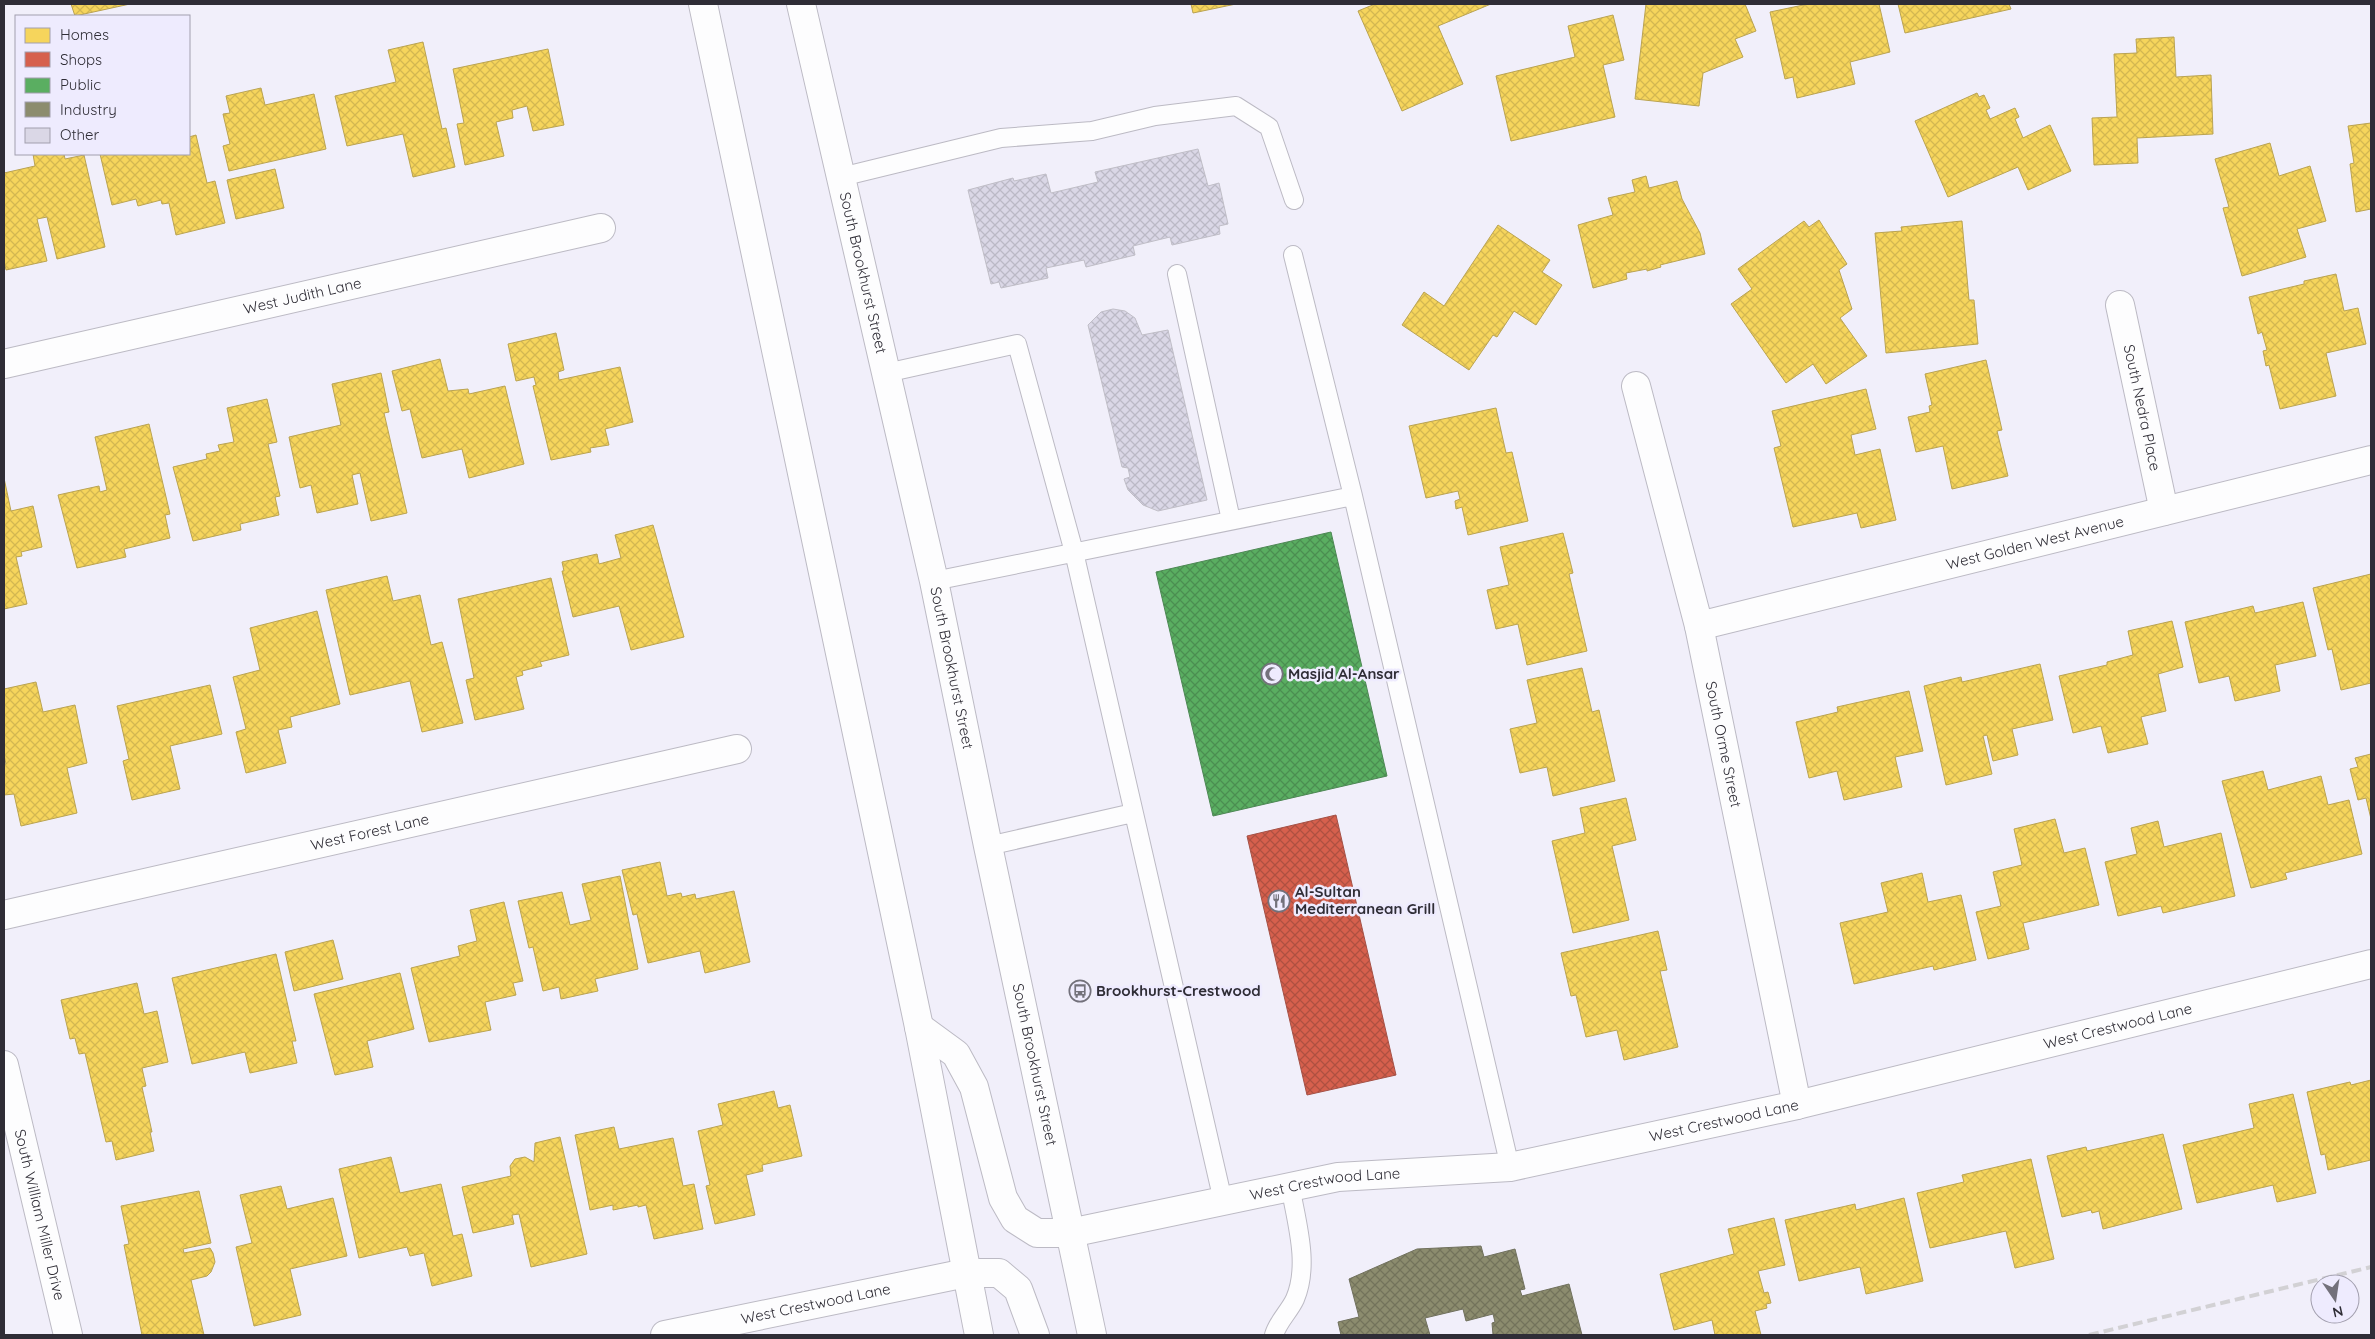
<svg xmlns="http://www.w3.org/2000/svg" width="2375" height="1339" font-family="Quicksand,sans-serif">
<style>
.homes{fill:url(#homes-cross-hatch);stroke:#baa351}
.shops{fill:url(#shops-cross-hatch);stroke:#a45146}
.public{fill:url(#public-cross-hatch);stroke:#4d8754}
.industry{fill:url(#industry-cross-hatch);stroke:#70705d}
.building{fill:url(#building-cross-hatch);stroke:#c0bec7}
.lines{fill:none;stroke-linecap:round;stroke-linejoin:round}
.service-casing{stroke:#bcbac4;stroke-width:20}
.minor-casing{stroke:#bcbac4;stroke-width:30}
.primary-casing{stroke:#bcbac4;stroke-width:30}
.service{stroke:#fdfdfe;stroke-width:18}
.minor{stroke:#fdfdfe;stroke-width:28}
.primary{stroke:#fdfdfe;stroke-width:28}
.rail{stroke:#d2d1d4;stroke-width:4;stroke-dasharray:10 5;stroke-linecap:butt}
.labels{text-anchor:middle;stroke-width:5;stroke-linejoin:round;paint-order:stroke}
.street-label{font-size:15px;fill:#2f2d36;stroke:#eeebfe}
.poi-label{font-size:15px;font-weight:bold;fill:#2f2d36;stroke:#eeebfe;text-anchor:start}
</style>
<defs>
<pattern id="homes-cross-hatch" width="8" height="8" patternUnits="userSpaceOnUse" patternTransform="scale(1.25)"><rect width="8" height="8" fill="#f6d55c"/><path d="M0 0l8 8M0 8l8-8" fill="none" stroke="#d3b751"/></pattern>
<pattern id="shops-cross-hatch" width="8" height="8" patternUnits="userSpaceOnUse" patternTransform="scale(1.25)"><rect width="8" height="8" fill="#d6604d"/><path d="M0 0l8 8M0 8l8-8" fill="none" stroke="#ae5041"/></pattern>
<pattern id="public-cross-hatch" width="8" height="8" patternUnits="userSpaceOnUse" patternTransform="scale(1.25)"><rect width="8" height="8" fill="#5aae61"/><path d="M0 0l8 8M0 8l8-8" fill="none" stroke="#4b8e51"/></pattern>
<pattern id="industry-cross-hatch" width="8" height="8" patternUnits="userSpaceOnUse" patternTransform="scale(1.25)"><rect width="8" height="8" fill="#8c8c6e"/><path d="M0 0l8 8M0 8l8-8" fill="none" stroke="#73735b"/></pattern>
<pattern id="building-cross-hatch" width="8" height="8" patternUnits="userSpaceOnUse" patternTransform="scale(1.25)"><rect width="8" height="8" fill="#dad7e6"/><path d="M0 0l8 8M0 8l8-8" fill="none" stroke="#bbb9c6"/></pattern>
</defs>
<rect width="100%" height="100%" fill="#f1effa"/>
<!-- homes -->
<path class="homes" d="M 71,4 L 130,4 L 75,16 Z
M 1191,4 L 1236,4 L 1193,13 Z
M 1375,4 L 1491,4 L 1438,26 L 1463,84 L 1402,111 L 1358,11 Z
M 1646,4 L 1745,4 L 1756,31 L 1735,39 L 1743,57 L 1703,73 L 1699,106 L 1635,99 Z
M 1808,4 L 1879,4 L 1890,52 L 1850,62 L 1855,84 L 1797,98 L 1793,77 L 1785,79 L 1770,12 Z
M 1898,4 L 2009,4 L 2011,9 L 1905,33 Z
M 1613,15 L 1624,60 L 1603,65 L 1615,117 L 1511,141 L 1496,76 L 1575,57 L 1568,26 Z
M 2174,37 L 2176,77 L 2211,75 L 2213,134 L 2137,138 L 2138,163 L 2094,165 L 2092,118 L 2117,117 L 2114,54 L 2137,53 L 2136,39 Z
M 423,42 L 442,129 L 446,128 L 455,167 L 413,177 L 403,134 L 347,146 L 335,96 L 396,82 L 388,50 Z
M 548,49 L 564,125 L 533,131 L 527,106 L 512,110 L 513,118 L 496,122 L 504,156 L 465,165 L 457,124 L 464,123 L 453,69 Z
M 261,88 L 265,105 L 314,94 L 326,149 L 229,171 L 223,146 L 230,144 L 223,114 L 230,113 L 226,96 Z
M 1977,93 L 1979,97 L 1984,95 L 1990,108 L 1986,110 L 1990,119 L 2015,108 L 2019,117 L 2015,119 L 2023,138 L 2050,125 L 2071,171 L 2028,190 L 2018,167 L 1948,197 L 1915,121 Z
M 2371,123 L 2371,209 L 2356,212 L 2350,164 L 2354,163 L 2348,126 Z
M 196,135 L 207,183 L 215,181 L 225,223 L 176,235 L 169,203 L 162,204 L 161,200 L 138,206 L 136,199 L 112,205 L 100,154 L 189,154 L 189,137 Z
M 2270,143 L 2279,176 L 2310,166 L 2326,221 L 2297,229 L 2306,257 L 2242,276 L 2223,208 L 2229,207 L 2215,159 Z
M 33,154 L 64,154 L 65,159 L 84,155 L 105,247 L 57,259 L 47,217 L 37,219 L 47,261 L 6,270 L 4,261 L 4,173 L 35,166 Z
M 275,169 L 284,208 L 236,219 L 227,180 Z
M 1646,176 L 1649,188 L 1677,181 L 1682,199 L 1700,233 L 1705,254 L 1660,265 L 1661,267 L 1647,271 L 1647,269 L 1626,273 L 1627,279 L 1593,288 L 1578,225 L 1613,215 L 1608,198 L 1635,192 L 1632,180 Z
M 1819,220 L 1847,264 L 1839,270 L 1852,309 L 1840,318 L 1867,356 L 1826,384 L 1813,364 L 1786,383 L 1731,304 L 1752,289 L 1738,269 L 1804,221 L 1809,227 Z
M 1962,221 L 1969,300 L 1974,300 L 1978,344 L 1886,353 L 1875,233 L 1902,231 L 1901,227 Z
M 1498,225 L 1550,260 L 1542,272 L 1562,285 L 1536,325 L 1514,311 L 1497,337 L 1493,335 L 1469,370 L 1402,325 L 1424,292 L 1444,306 Z
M 2336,274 L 2344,311 L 2358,308 L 2366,344 L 2326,353 L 2336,396 L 2280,409 L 2269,365 L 2266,366 L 2263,351 L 2267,350 L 2262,332 L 2258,334 L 2249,297 L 2304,284 L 2304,281 Z
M 556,333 L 564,370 L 558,372 L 559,380 L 620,367 L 633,422 L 605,429 L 609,445 L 590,448 L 591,452 L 551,460 L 533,386 L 536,385 L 534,377 L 516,381 L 508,344 Z
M 440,359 L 448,391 L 468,389 L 469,394 L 505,386 L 524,464 L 469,478 L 462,449 L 422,458 L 410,409 L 402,411 L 392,371 Z
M 1986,360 L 2002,430 L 1997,431 L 2008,476 L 1952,489 L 1943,446 L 1916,452 L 1908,417 L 1930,412 L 1929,406 L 1932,405 L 1925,374 Z
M 381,373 L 389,412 L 384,413 L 407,513 L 371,521 L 360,473 L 352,475 L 358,504 L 317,513 L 311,485 L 300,488 L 289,437 L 341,425 L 332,384 Z
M 1866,389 L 1876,429 L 1851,435 L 1855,455 L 1880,449 L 1896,520 L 1861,528 L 1857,513 L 1793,527 L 1774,448 L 1781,446 L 1772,411 Z
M 267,399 L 277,442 L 268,444 L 280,496 L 275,497 L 279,515 L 240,524 L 241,530 L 193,541 L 173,467 L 207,459 L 206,454 L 220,451 L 218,445 L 234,442 L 227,408 Z
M 1496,408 L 1506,453 L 1512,452 L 1528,521 L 1468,535 L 1462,507 L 1456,509 L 1455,501 L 1460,499 L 1458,491 L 1426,498 L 1409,426 Z
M 149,424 L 170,514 L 165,515 L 170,538 L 124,549 L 126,557 L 77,568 L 58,495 L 99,486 L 100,492 L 107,490 L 95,437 Z
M 4,478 L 11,511 L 33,506 L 42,547 L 21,552 L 22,556 L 16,557 L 27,604 L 4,609 Z
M 653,525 L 684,637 L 631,650 L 619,606 L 573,617 L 562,571 L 564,571 L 562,562 L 597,554 L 599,564 L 621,558 L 615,535 Z
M 1563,533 L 1573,573 L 1569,574 L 1587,651 L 1527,665 L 1518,624 L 1496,629 L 1487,590 L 1509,585 L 1500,547 Z
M 2371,574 L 2371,683 L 2341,690 L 2332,649 L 2328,650 L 2313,588 Z
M 387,576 L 393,601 L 420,595 L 431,645 L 442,642 L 463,723 L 422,732 L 410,681 L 350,695 L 326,590 Z
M 551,578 L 569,655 L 540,662 L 542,666 L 522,671 L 523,675 L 516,677 L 524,709 L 475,720 L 466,680 L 474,678 L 458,599 Z
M 2303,602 L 2316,656 L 2275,665 L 2280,691 L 2235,701 L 2229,676 L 2199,683 L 2185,622 L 2253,606 L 2255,613 Z
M 317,611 L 340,704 L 290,717 L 292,727 L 278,730 L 286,763 L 246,773 L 236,732 L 246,729 L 233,677 L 260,670 L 250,628 Z
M 2172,621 L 2183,667 L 2158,674 L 2166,711 L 2141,717 L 2148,744 L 2108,753 L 2101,726 L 2073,733 L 2059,676 L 2107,665 L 2107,662 L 2133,655 L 2128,631 Z
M 2040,664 L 2053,720 L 2012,729 L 2018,755 L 1993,761 L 1987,735 L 1983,736 L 1992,774 L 1946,785 L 1924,686 L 1961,677 L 1962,682 Z
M 1582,668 L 1592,712 L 1599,710 L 1615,781 L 1553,796 L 1547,767 L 1520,773 L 1510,729 L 1537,723 L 1527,680 Z
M 36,682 L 43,712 L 75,705 L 87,763 L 67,768 L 77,813 L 21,826 L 14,794 L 4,795 L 4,764 L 6,764 L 4,755 L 4,689 Z
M 210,685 L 222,734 L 170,746 L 180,789 L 132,800 L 123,761 L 129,759 L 117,706 Z
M 1909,691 L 1923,751 L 1895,757 L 1902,787 L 1844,800 L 1837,771 L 1809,778 L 1796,722 L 1838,712 L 1837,707 Z
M 2371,754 L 2371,819 L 2366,798 L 2358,800 L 2350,769 L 2358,767 L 2355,758 Z
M 2263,771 L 2268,790 L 2321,776 L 2328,805 L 2349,800 L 2362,854 L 2285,873 L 2287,879 L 2251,888 L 2222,781 Z
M 1626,798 L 1636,840 L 1612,846 L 1629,920 L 1573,933 L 1552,841 L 1585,833 L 1580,808 Z
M 2055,819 L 2064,853 L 2085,848 L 2099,905 L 2023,923 L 2029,949 L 1988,959 L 1976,912 L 2001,906 L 1993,872 L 2022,865 L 2014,829 Z
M 2158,821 L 2164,847 L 2221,833 L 2235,896 L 2163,913 L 2161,906 L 2118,916 L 2105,862 L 2137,854 L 2131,828 Z
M 660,862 L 667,896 L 681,893 L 682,897 L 695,894 L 696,899 L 734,891 L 750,962 L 705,973 L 700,951 L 648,963 L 637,914 L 633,915 L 622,870 Z
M 1922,873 L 1928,902 L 1961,895 L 1976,960 L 1934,970 L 1933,966 L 1854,984 L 1840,923 L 1888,912 L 1881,883 Z
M 620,876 L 638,969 L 595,979 L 598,991 L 561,999 L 559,987 L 543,991 L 533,947 L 529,948 L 518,901 L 562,892 L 570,925 L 591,920 L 582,884 Z
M 504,902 L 523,981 L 513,983 L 516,995 L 485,1002 L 491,1030 L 429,1042 L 411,968 L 460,956 L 458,946 L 477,941 L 470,910 Z
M 1658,931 L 1667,970 L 1660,971 L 1678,1047 L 1624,1060 L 1617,1030 L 1586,1037 L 1576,995 L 1571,996 L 1561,953 Z
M 333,940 L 343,979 L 294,991 L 285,952 Z
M 276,954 L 296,1041 L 292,1041 L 297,1063 L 250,1073 L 245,1052 L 192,1064 L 172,978 Z
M 400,973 L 414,1029 L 367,1041 L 373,1067 L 335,1075 L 314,994 Z
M 137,983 L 144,1014 L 157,1011 L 168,1062 L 142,1068 L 146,1086 L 142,1087 L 152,1132 L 150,1132 L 154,1151 L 116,1160 L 112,1141 L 106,1142 L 85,1053 L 79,1054 L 75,1038 L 70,1039 L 61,1000 Z
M 2371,1080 L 2371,1160 L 2328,1170 L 2325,1154 L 2321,1155 L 2307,1092 L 2350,1082 L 2351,1085 Z
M 774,1091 L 778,1108 L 790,1105 L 802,1156 L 762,1165 L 763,1171 L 746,1175 L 755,1215 L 715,1224 L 706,1186 L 710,1185 L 698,1131 L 723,1125 L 718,1104 Z
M 2293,1094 L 2316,1193 L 2277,1202 L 2273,1185 L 2197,1203 L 2183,1145 L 2254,1128 L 2249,1104 Z
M 614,1127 L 619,1149 L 673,1138 L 683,1186 L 694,1184 L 703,1229 L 654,1239 L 646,1205 L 638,1207 L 638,1205 L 613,1210 L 613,1205 L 590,1210 L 575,1135 Z
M 2163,1134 L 2182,1209 L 2103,1229 L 2099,1211 L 2092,1213 L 2091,1210 L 2062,1217 L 2047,1156 L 2086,1147 L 2087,1151 Z
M 560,1137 L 587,1254 L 531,1267 L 519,1214 L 512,1215 L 514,1224 L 473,1233 L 462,1187 L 511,1176 L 510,1166 L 515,1159 L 525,1157 L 534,1162 L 535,1143 Z
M 391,1157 L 400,1193 L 441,1184 L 453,1236 L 462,1234 L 472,1276 L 432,1286 L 424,1253 L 410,1256 L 407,1247 L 359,1258 L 339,1169 Z
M 2031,1159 L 2054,1259 L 2015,1268 L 2006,1231 L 1930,1248 L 1917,1193 L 1964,1182 L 1962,1175 Z
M 281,1186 L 287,1209 L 333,1198 L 347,1256 L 290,1269 L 301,1315 L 254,1326 L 236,1247 L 252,1243 L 240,1195 Z
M 199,1191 L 211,1243 L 183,1249 L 184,1253 L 210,1248 L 213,1253 L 215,1262 L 211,1272 L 207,1276 L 191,1280 L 204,1335 L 142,1335 L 124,1245 L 129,1244 L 121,1206 Z
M 1904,1198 L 1923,1281 L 1866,1294 L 1860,1267 L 1799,1281 L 1785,1220 L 1855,1204 L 1856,1210 Z
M 1774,1218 L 1785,1265 L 1758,1271 L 1764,1293 L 1768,1292 L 1771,1303 L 1766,1304 L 1767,1308 L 1755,1311 L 1761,1335 L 1715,1335 L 1712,1320 L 1674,1330 L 1660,1274 L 1734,1254 L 1728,1229 Z"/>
<!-- shops -->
<path class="shops" d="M 1336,815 L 1396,1075 L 1307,1095 L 1247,836 Z"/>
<!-- public -->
<path class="public" d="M 1331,532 L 1387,776 L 1213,816 L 1156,572 Z"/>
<!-- industry -->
<path class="industry" d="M 1481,1246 L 1484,1257 L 1515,1249 L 1525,1289 L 1520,1290 L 1522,1296 L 1569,1284 L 1582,1335 L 1493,1335 L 1492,1323 L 1495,1322 L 1493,1314 L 1466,1321 L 1463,1309 L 1425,1318 L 1430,1335 L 1341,1335 L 1338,1322 L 1359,1317 L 1349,1279 L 1417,1249 Z"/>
<!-- building -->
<path class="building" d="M 1198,149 L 1208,186 L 1219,183 L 1228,224 L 1219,226 L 1220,234 L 1172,245 L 1170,237 L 1133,246 L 1135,255 L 1086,267 L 1084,260 L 1046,268 L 1048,278 L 1001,288 L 999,282 L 991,284 L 968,190 L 1013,178 L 1014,181 L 1046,174 L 1051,193 L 1098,182 L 1095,172 Z
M 1113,309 L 1125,311 L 1135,318 L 1142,335 L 1168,330 L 1207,500 L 1158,511 L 1143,505 L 1128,490 L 1124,479 L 1130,477 L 1128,468 L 1122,467 L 1088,325 L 1101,312 Z"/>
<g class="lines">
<!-- service casing -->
<g class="service-casing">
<path id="service" d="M 841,177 L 1001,138 L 1092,131 L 1155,116 L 1236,106 L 1269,127 L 1294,200
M 1177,274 L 1231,520
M 886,373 L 1017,344 L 1074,552 L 1223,1201
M 1353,496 L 1510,1167
M 934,581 L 1353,496 L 1293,255
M 988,846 L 1133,813
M 1274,1335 C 1278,1321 1289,1312 1295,1299 C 1310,1264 1296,1221 1290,1185"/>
</g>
<!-- minor casing -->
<g class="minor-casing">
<g id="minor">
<path id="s1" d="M 2120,305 L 2164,511"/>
<path id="s2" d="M 4,364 L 601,228"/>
<path id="s3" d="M 1636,386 L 1699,626 L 1797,1105"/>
<path id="s4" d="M 1699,626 L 2371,460"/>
<path id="s5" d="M 4,915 L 737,749"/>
<path id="s6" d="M 4,1065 L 68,1335"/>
<path id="s7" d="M 1070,1233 L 1338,1177 L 1510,1167 L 1797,1105 L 2371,964"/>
<path id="s8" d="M 665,1335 L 966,1273"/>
</g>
</g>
<!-- primary casing -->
<g class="primary-casing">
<g id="primary">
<path d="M 703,4 L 919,1027 L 979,1335"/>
<path id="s9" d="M 801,4 L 934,581 L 988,846 L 1092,1335"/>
<path d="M 919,1027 L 956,1054 L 974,1087 L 1003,1198 L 1015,1219 L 1037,1233 L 1070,1233"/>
<path d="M 966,1273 L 999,1273 L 1018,1289 L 1035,1335"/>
</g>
</g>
<!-- service -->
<use href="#service" class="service"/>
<!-- minor -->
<use href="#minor" class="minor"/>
<!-- primary -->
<use href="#primary" class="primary"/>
<!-- rail -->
<path class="rail" d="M 2089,1335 L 2371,1267"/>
</g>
<!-- icons -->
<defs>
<g id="mosque-ring" transform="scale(1.125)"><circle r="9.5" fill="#eeebfe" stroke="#73717b" stroke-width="1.5"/><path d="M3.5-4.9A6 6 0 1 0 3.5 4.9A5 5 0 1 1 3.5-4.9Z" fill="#73717b"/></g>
<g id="restaurant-ring" transform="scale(1.125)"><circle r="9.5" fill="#eeebfe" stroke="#73717b" stroke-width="1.5"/><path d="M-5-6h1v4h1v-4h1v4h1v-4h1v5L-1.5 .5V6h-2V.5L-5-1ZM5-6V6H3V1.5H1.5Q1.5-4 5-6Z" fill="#73717b"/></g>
<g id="bus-ring" transform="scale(1.125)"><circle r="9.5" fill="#eeebfe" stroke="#73717b" stroke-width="1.5"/><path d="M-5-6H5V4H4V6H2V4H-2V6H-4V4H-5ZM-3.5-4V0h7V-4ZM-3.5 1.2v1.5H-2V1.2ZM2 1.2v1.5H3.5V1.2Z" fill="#73717b"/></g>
</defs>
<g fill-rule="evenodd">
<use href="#mosque-ring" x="1272" y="674"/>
<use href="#restaurant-ring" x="1279" y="901"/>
<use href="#bus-ring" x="1080" y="991"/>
</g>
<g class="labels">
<!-- street labels -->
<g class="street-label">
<text dy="5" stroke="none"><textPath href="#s9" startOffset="276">South Brookhurst Street</textPath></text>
<text dy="5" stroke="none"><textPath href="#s2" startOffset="306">West Judith Lane</textPath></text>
<text dy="5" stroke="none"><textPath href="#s1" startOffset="105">South Nedra Place</textPath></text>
<text dy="5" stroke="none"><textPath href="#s4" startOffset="346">West Golden West Avenue</textPath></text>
<text dy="5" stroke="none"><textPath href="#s9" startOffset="681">South Brookhurst Street</textPath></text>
<text dy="5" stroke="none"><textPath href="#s3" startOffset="369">South Orme Street</textPath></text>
<text dy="5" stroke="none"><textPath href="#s5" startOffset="375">West Forest Lane</textPath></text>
<text dy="5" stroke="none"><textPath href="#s7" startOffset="1070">West Crestwood Lane</textPath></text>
<text dy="5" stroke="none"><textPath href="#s9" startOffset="1086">South Brookhurst Street</textPath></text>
<text dy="5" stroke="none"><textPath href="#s7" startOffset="665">West Crestwood Lane</textPath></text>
<text dy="5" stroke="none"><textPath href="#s7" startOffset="260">West Crestwood Lane</textPath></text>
<text dy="5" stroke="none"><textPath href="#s6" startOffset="154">South William Miller Drive</textPath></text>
<text dy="5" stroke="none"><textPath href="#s8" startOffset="154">West Crestwood Lane</textPath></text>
</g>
<!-- poi labels -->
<g class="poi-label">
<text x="1288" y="679">Masjid Al-Ansar</text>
<text x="1295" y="897">Al-Sultan<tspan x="1295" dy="17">Mediterranean Grill</tspan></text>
<text x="1096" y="996">Brookhurst-Crestwood</text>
</g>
</g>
<!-- border -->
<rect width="2375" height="1339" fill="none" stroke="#2f2d36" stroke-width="10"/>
<!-- legend -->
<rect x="15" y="15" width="175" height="140" fill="#eeebfe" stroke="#a29fae"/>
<rect x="25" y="28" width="25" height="15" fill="#f6d55c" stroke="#a29fae"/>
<text x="60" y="40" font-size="15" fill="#2f2d36">Homes</text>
<rect x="25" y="52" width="25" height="15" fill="#d6604d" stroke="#a29fae"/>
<text x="60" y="65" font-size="15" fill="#2f2d36">Shops</text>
<rect x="25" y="78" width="25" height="15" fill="#5aae61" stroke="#a29fae"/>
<text x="60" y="90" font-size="15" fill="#2f2d36">Public</text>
<rect x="25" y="102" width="25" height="15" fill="#8c8c6e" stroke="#a29fae"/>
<text x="60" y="115" font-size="15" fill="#2f2d36">Industry</text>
<rect x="25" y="128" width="25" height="15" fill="#dad7e6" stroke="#a29fae"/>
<text x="60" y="140" font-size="15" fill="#2f2d36">Other</text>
<!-- north arrow -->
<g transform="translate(2335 1299) rotate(167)"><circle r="24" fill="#eeebfe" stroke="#a29fae"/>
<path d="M0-4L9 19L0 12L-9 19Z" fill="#73717b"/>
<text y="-8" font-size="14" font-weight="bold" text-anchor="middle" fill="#2f2d36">N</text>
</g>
</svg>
